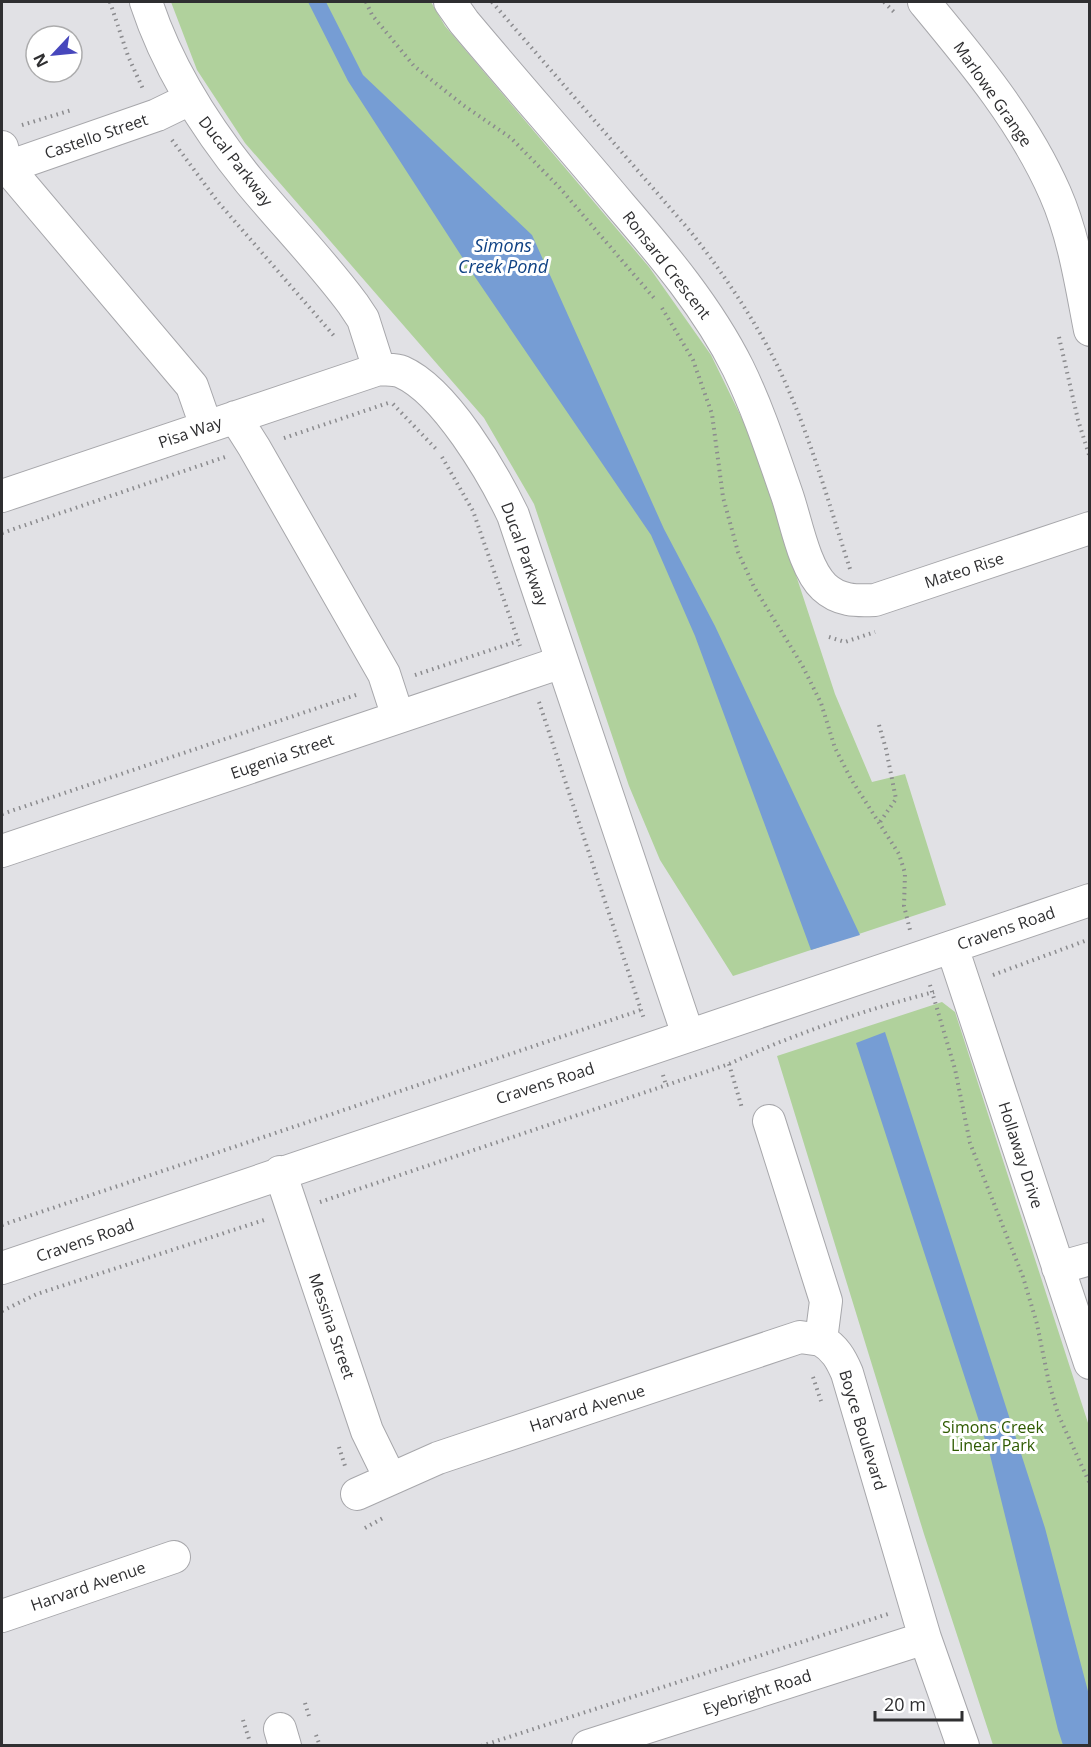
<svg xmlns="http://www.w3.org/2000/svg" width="1091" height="1747" font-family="'Open Sans',sans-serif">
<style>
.green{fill:#b0d19c}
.water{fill:#769dd4}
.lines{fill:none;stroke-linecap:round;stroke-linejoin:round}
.minor-casing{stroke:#a7a7ab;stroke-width:34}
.path{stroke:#8b8b8e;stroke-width:4;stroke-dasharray:1.5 4.5;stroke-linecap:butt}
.minor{stroke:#fff;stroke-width:32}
.labels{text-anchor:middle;stroke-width:6;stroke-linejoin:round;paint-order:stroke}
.street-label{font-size:16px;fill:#2f2f31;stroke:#fff}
.park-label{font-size:16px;fill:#2e5a00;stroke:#fff}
.water-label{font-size:18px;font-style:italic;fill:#0f4284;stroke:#fff}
</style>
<rect width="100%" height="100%" fill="#e1e1e5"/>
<!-- green -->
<path class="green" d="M 171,2 L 431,2 L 445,26 L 649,267 L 711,355 L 750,435 L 835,694 L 872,782 L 905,774 L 946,905 L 733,976 L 660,860 L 629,786 L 534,504 L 484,418 L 245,143 L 197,70 Z
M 942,1002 L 955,1012 L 1089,1426 L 1089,1745 L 993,1745 L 924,1534 L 777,1056 Z"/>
<!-- water -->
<path class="water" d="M 308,2 L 326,2 L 363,75 L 532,235 L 664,529 L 715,626 L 860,935 L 811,950 L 695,636 L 651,535 L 475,277 L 348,81 Z
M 885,1032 L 1045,1528 L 1089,1695 L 1089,1745 L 1063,1745 L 1058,1730 L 990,1455 L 856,1043 Z"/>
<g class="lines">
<!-- minor casing -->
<g class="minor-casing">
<path id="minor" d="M 146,2 C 168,69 205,127 250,182 C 284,223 322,262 353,304 L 363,319 L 379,369 C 386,370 395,369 402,372 C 445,391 493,473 513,515 L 688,1035
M 450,2 L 464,22 C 516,84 569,144 621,206 C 664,256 708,308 738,368 C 758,409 772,452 787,495 C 796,521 804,568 824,587 C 839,601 856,601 875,600 L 1090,528
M 924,2 C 973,61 1024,122 1055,193 C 1074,236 1081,284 1090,330
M 2,147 L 7,167 L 192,386 L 206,426
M 2,169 L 157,115 L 190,99
M 235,417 L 254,447 L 384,674 L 398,717
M 2,496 L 379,369
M 2,851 L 562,662
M 952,947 L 1090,1363
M 769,1121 L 826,1301 L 821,1340 C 835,1348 841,1359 847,1373 L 925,1638 L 963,1746
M 280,1172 L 367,1431 L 390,1478
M 2,1268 L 1090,900
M 1058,1268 L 1090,1259
M 357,1494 L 438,1458 L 800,1337 L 821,1340
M 2,1616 L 174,1557
M 280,1729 L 285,1746
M 588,1746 L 925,1638"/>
</g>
<!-- path -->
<path class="path" d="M 110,2 L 128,56 L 143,89
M 366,2 L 372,15 L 414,66 L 463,105 L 511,138 L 559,187 L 654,298
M 492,2 L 690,231 C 720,269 748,310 771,353 C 806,420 827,498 850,569
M 884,2 L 896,14
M 22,125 L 72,110
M 172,140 L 218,202 L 335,337
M 662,308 L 693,360 L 712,414 L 723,497 L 738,552 L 754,587 L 802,665 L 821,703 L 835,748 L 851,779 L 899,854 L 905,873 L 904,906 L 910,930
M 1059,337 L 1078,420 L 1090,458
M 393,404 L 436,449
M 284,438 L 391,402
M 442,457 L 473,511 L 520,646
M 2,533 L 225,457
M 829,637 L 845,642 L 875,632
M 415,675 L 518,641
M 539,702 L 644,1019
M 879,725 L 886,749 L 896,799 L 880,822
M 2,814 L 359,694
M 993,975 L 1090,939
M 930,985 L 955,1069 L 970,1143 L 1023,1277 L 1037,1324 L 1049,1383 L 1058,1414 L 1090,1484
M 729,1064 L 742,1108
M 663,1075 L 666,1085
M 320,1202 L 729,1064 C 794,1034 864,1010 934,992
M 2,1225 L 641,1010
M 2,1311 L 37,1294 L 264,1220
M 813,1377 L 822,1404
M 339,1447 L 345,1466
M 365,1528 L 383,1518
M 305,1703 L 309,1716
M 243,1720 L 249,1739
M 316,1735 L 320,1746
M 481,1746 L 888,1614"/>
<!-- minor -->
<use href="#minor" class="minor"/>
</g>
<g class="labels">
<!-- street labels -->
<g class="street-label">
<text transform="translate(993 94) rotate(55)" y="6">Marlowe Grange</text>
<text transform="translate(96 136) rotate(-19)" y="6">Castello Street</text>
<text transform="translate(236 161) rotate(52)" y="6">Ducal Parkway</text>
<text transform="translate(667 265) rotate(52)" y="6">Ronsard Crescent</text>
<text transform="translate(190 432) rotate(-19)" y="6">Pisa Way</text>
<text transform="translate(525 554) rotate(70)" y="6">Ducal Parkway</text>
<text transform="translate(964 570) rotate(-18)" y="6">Mateo Rise</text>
<text transform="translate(282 756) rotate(-19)" y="6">Eugenia Street</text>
<text transform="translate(1006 928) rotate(-19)" y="6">Cravens Road</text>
<text transform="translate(545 1083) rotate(-18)" y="6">Cravens Road</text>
<text transform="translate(1021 1155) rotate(72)" y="6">Hollaway Drive</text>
<text transform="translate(85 1240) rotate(-19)" y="6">Cravens Road</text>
<text transform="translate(332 1326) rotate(71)" y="6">Messina Street</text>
<text transform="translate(587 1408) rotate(-18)" y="6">Harvard Avenue</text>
<text transform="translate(863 1430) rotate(73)" y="6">Boyce Boulevard</text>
<text transform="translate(88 1586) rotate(-19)" y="6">Harvard Avenue</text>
<text transform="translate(757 1692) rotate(-18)" y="6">Eyebright Road</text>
</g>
<!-- park labels -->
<g class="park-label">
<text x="993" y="1433">Simons Creek<tspan x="993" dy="18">Linear Park</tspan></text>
</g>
<!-- water labels -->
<g class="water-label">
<text x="503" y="252">Simons<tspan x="503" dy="21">Creek Pond</tspan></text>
</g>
</g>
<!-- border -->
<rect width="1091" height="1747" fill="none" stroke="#2f2f31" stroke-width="6"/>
<!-- north arrow -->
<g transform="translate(54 54) rotate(244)"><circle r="28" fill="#ffffff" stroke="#acacad" stroke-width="1.5"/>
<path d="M0-4.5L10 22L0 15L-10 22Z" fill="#4747bc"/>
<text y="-9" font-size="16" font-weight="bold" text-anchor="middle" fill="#2f2f31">N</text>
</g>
<!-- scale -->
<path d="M875 1711v9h87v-9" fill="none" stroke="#2f2f31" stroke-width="3"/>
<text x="884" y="1711" font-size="18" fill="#2f2f31" stroke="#ffffff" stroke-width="4.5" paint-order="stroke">20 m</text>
</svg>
